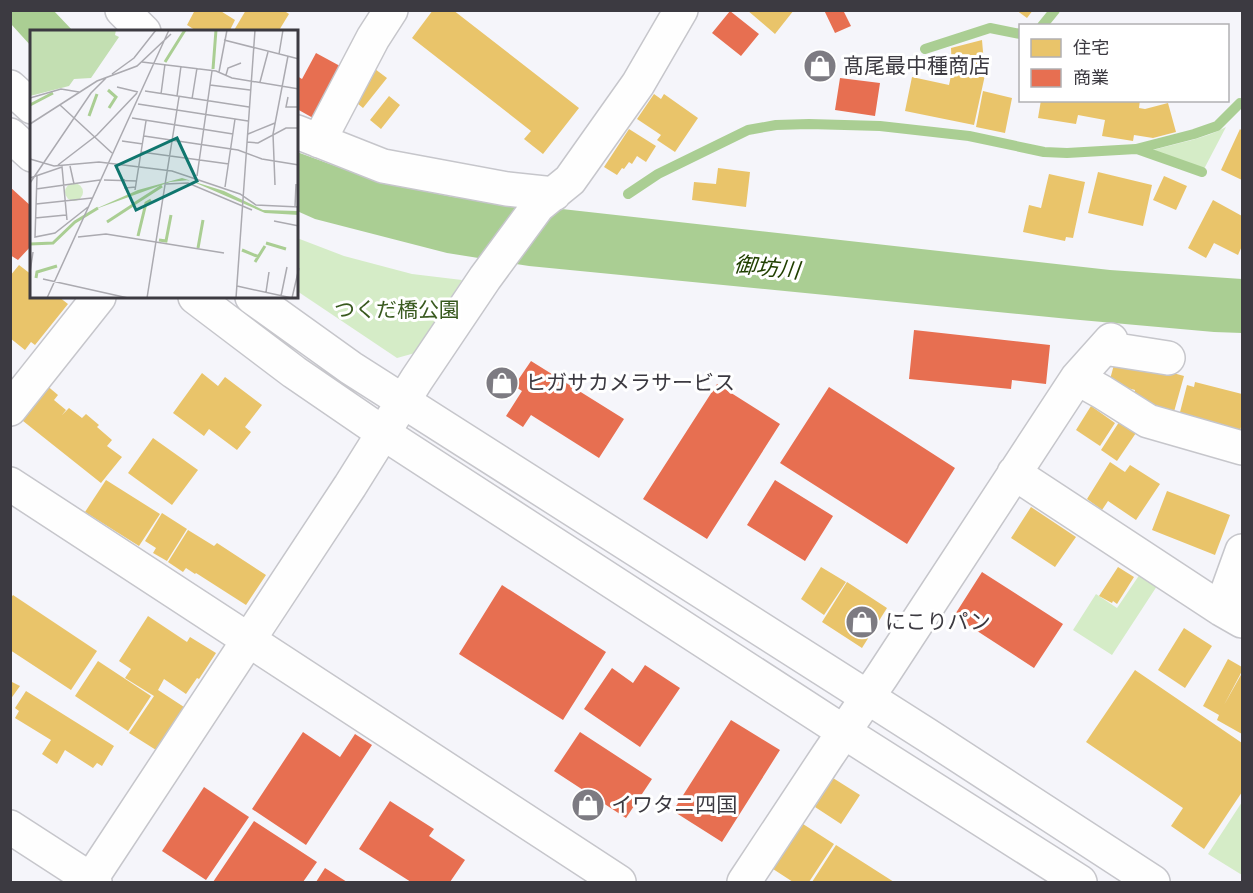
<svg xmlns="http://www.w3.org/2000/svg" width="1253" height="893" font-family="Roboto,'Noto Sans JP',sans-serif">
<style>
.green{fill:#d5ecc7}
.water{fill:#aace93}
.homes{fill:#e9c46a}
.shops{fill:#e76f51}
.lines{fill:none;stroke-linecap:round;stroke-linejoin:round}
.stream{stroke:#aace93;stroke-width:10}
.minor-casing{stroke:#c6c6cb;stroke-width:36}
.tertiary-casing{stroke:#c6c6cb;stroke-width:36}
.minor{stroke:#fefefe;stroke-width:33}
.tertiary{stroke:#fefefe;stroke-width:33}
.labels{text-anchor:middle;stroke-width:6;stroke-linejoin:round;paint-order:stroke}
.poi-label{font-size:21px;fill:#3c3a41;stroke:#fff;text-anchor:start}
.park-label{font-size:21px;fill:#38591e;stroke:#fff}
.water-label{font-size:22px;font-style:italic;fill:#214001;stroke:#fff}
.inset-river{fill:none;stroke:#aace93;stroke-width:3}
.inset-road{fill:none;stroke:#abaab0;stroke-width:1.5}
.view{fill:#0f766e;fill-opacity:0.15;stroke:#0f766e;stroke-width:3}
.inset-edge{fill:none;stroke:#3c3a41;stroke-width:3}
</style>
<rect width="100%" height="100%" fill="#f5f5fa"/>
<!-- green -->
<path class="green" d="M 1226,127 L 1204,169 L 1153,150 C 1177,143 1204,139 1226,127 Z
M 297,238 L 344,256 L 412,274 L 462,280 L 415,353 L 397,358 L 297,291 Z
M 1140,574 L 1157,586 L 1112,655 L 1073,630 L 1096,594 L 1117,608 Z
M 1242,802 L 1242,875 L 1208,854 Z"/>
<!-- water -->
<path class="water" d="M 11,10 L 54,11 L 73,31 L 32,32 L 31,46 L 11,24 Z
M 297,152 L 379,182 L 453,197 L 1110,270 L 1242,279 L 1242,333 L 1214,332 L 1069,319 L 529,266 L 447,253 L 315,219 L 297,211 Z"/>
<!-- homes -->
<path class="homes" d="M 195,10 L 219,10 L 235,20 L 229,32 L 194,32 L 195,30 L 187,25 Z
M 246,10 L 283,10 L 289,14 L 278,32 L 233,32 Z
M 433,10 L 453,10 L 579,108 L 543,154 L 524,139 L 531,131 L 412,38 Z
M 747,10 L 794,10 L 775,34 Z
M 1016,10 L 1033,10 L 1027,18 Z
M 982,40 L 985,75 L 974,125 L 905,111 L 912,77 L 949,85 L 952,71 L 951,48 Z
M 375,69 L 387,78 L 363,108 L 352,99 Z
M 983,91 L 1012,98 L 1005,133 L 976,127 Z
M 654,94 L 661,99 L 664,94 L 698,118 L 675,152 L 657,140 L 661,135 L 637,119 Z
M 389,96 L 400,105 L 381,129 L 370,120 Z
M 1041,100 L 1140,100 L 1139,108 L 1145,109 L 1168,103 L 1176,132 L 1153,138 L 1134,135 L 1133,141 L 1102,136 L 1105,120 L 1078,115 L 1076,124 L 1038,118 Z
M 629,129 L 656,146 L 646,162 L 637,156 L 632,164 L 629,162 L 624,169 L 622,168 L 617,175 L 604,167 Z
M 1240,129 L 1242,131 L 1242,180 L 1221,170 Z
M 718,168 L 750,172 L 746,207 L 692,200 L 694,182 L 716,184 Z
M 1098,172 L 1152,185 L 1143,226 L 1088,213 Z
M 1049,174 L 1085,182 L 1073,238 L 1066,237 L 1065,241 L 1023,232 L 1029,205 L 1041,208 Z
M 1164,176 L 1187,186 L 1176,210 L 1153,200 Z
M 1213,200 L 1242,216 L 1242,246 L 1238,255 L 1214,243 L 1206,258 L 1188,248 Z
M 19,265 L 32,275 L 32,297 L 59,297 L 68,304 L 35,345 L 31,342 L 25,350 L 10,338 L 10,276 Z
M 1115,361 L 1144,365 L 1184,376 L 1172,419 L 1160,415 L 1162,408 L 1133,400 L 1135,390 L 1109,383 Z
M 202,373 L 218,386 L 225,377 L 262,405 L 245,427 L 251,432 L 237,450 L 209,429 L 204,436 L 173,413 Z
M 1195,382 L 1242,394 L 1242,422 L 1240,432 L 1179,416 L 1187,385 L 1194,387 Z
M 45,384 L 58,395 L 54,400 L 66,410 L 62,415 L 69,408 L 82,418 L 86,414 L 99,425 L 97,427 L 112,440 L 107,446 L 122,457 L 101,483 L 18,417 Z
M 1091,406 L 1115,423 L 1100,446 L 1076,430 Z
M 1121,419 L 1138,430 L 1117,461 L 1101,450 Z
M 153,438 L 198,470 L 172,505 L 128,473 Z
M 1110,462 L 1125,472 L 1130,465 L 1160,484 L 1136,520 L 1108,501 L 1102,510 L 1087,499 Z
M 106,480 L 160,514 L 139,546 L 85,512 Z
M 1167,491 L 1230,515 L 1215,555 L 1152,530 Z
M 1031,507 L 1076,537 L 1055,567 L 1011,538 Z
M 162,513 L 187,529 L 167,561 L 153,553 L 156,548 L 145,541 Z
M 188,530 L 214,546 L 217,543 L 266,575 L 246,605 L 196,573 L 195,574 L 186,568 L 183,572 L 168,562 Z
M 821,567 L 846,582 L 824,615 L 801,599 Z
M 1118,567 L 1134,577 L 1117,604 L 1113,601 L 1112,603 L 1099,596 Z
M 847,582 L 887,608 L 862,648 L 822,622 Z
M 13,595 L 97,651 L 71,690 L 10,650 L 10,599 Z
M 148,616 L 187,642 L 190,637 L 216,653 L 199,679 L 197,678 L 186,694 L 164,679 L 158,690 L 184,707 L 156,750 L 129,733 L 154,696 L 125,678 L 131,669 L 119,661 Z
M 1184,628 L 1212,646 L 1185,688 L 1158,670 Z
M 1228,659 L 1242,667 L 1242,671 L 1224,705 L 1242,673 L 1242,734 L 1217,720 L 1219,715 L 1203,706 Z
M 98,661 L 151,696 L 128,731 L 75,696 Z
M 1135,670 L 1242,743 L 1242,792 L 1204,849 L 1171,826 L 1183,808 L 1086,742 Z
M 12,682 L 20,686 L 10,700 L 10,685 Z
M 26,691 L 114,746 L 102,766 L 97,763 L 93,768 L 65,750 L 57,764 L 42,754 L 51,740 L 15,718 L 19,711 L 15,708 Z
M 833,778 L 860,795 L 841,824 L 815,807 Z
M 803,824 L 834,844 L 809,882 L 793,882 L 773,869 Z
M 836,845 L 894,882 L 812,882 Z"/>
<!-- shops -->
<path class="shops" d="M 824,10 L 843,10 L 851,26 L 835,33 Z
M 730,11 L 759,34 L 741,56 L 712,33 Z
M 316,53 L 340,66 L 313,118 L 297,109 L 297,76 L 302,79 Z
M 840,78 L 880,83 L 875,116 L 835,110 Z
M 10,187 L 32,207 L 32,245 L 18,260 L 10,255 Z
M 914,330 L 1050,345 L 1046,384 L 1012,380 L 1011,389 L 909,379 Z
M 531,361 L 624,419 L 599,458 L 531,415 L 523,427 L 506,416 L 522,391 L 514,386 Z
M 717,384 L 780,424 L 707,539 L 643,499 Z
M 829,387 L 955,468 L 907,544 L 780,463 Z
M 775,480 L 833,516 L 805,561 L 747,525 Z
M 982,572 L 1063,624 L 1034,668 L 954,616 Z
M 502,585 L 606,652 L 563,720 L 459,654 Z
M 645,665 L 680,688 L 640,747 L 584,709 L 612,668 L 633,683 Z
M 731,720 L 780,750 L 722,842 L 673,811 Z
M 303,732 L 340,757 L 355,734 L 372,745 L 306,845 L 252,809 Z
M 580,732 L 652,779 L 626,818 L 554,771 Z
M 204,787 L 249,817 L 206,880 L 162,851 Z
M 390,801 L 434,829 L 429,836 L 465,860 L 450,882 L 411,882 L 359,849 Z
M 254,821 L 317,862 L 303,882 L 213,882 Z
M 325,868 L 347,882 L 316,882 Z"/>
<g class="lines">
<!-- stream -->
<path class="stream" d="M 1042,26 L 1055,10
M 925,49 L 990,28 L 1020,34
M 1137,149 L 1202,172
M 628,194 L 658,174 L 748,130 L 776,125 L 809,124 L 880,126 L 969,136 L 1044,152 L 1067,153 L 1136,149 L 1194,134 L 1217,126 L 1240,103"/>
<!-- minor casing -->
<g class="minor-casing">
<path id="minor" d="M 122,10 L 144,32
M 297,132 L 383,166 L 507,189 L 554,194
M 319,141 L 373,38 L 391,10
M 1104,348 L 1168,358
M 1077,378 L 1102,392 L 1148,421 L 1242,448
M 10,409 L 99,297
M 1014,473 L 1221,609 L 1242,621
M 10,484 L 619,882
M 1221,609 L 1242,551
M 10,827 L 95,882
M 89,882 L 350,486 L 417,379 L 485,278 L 538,206 L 570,180 L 638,84 L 681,10
M 744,882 L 828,755 L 882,676 L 1077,378 L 1111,340"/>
</g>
<!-- tertiary casing -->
<g class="tertiary-casing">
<path id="tertiary" d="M 10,87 L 32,107
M 10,135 L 32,155
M 195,297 L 294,372 L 383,433 L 844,732 L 1080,882
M 252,297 L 351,368 L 927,735 L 1153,882"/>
</g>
<!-- minor -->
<use href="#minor" class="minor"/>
<!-- tertiary -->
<use href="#tertiary" class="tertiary"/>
</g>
<!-- icons -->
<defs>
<g id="shop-disc" transform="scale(1.725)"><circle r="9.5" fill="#7d7b82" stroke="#fff"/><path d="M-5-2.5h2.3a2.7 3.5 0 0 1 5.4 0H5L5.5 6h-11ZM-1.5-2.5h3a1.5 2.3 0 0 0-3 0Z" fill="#fff"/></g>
</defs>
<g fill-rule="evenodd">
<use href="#shop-disc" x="820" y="66"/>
<use href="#shop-disc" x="502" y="383"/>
<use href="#shop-disc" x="862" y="622"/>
<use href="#shop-disc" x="588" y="805"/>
</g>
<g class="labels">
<!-- poi labels -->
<g class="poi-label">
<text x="843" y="73">髙尾最中種商店</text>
<text x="525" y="390">ヒガサカメラサービス</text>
<text x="885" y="629">にこりパン</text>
<text x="611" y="812">イワタニ四国</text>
</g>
<!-- park labels -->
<g class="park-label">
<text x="397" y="317">つくだ橋公園</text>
</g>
<!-- water labels -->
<g class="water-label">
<text transform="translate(767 267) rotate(6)" y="8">御坊川</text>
</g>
</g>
<!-- overview -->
<g transform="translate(30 30)">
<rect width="268" height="268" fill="#f5f5fa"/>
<path d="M35 162a9 9 0 1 1 18 0a9 9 0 1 1-18 0Z" fill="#d5ecc7"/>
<path d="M 0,0 L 86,0 L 85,5 L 89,7 L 61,48 L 44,49 L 39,56 L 0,66 Z" fill="#c3dfb2"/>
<path d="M 152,148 L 194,161 L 233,180 L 268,181 L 269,185 L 235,183 L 159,150 L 140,152 L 63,180 L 108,160 Z" fill="#aace93"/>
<path class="inset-river" d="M 135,32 L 155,0M 183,39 L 186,0M 78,60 L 86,67 L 79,78M 0,75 L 23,63M 59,86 L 67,64M 104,174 L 132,156M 77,192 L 103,175M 108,206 L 116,173 L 121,170M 129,210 L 136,211 L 141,185M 236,213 L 256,219M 0,214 L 23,213 L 45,192 L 68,178M 168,218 L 173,190M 212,220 L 229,227M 225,232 L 235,216M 6,248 L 7,242 L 27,236"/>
<path class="inset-road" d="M 194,10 L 269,29M 249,24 L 253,0M 112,32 L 186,41 L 202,48 L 269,59M 189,42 L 197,0M 82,44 L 104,28 L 126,0M 196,45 L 198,38 L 211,33M 230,52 L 238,22M 180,55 L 220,60M 87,57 L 108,62M 115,61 L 219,77M 131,64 L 135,34M 147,66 L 151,36M 258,67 L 256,77 L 269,77M 0,68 L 31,59 L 49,62M 162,69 L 167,38M 108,74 L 218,91M 30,75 L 82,123M 102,88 L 203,104M 0,94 L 67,51 L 107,36 L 141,4M 218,104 L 245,93M 114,106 L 208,120 L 232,129 L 269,135M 92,111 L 113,114M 217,112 L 228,113 L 256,98 L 269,98M 111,122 L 199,134M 0,129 L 24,136 L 69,132 L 142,141 L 210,164 L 226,175 L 269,177M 28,135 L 67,105 L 107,63M 40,136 L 44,154M 7,146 L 5,207 L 25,203 L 58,177M 167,146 L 182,41M 0,148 L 32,137 L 37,190M 94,149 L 95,158 L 106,157M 74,150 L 107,151M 0,153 L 61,63 L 76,48M 136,154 L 158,153 L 222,180M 245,155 L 243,104 L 258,26M 195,157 L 205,89M 6,159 L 70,150M 105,160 L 116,91M 6,174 L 62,168M 265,177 L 266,154M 5,188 L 36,185M 244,191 L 269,196M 48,207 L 76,204 L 194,223M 0,242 L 3,222M 13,249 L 98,268M 207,256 L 262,268M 236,262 L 239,242M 251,266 L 257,237M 17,268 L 139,0M 117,268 L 149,67M 206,268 L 225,0M 262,268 L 269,238"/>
<path class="view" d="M 147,108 L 167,151 L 106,180 L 86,136 Z"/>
<rect width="268" height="268" class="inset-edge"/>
</g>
<!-- border -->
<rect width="1253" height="893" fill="none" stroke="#3c3a41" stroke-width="24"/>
<!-- legend -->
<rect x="1019" y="24" width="210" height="78" fill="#ffffff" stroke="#b1b0b3" stroke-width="1.5"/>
<rect x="1031" y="39" width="30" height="18" fill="#e9c46a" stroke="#b1b0b3" stroke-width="1.5"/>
<text x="1073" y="54" font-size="18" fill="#3c3a41">住宅</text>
<rect x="1031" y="69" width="30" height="18" fill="#e76f51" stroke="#b1b0b3" stroke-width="1.5"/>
<text x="1073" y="84" font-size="18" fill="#3c3a41">商業</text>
</svg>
